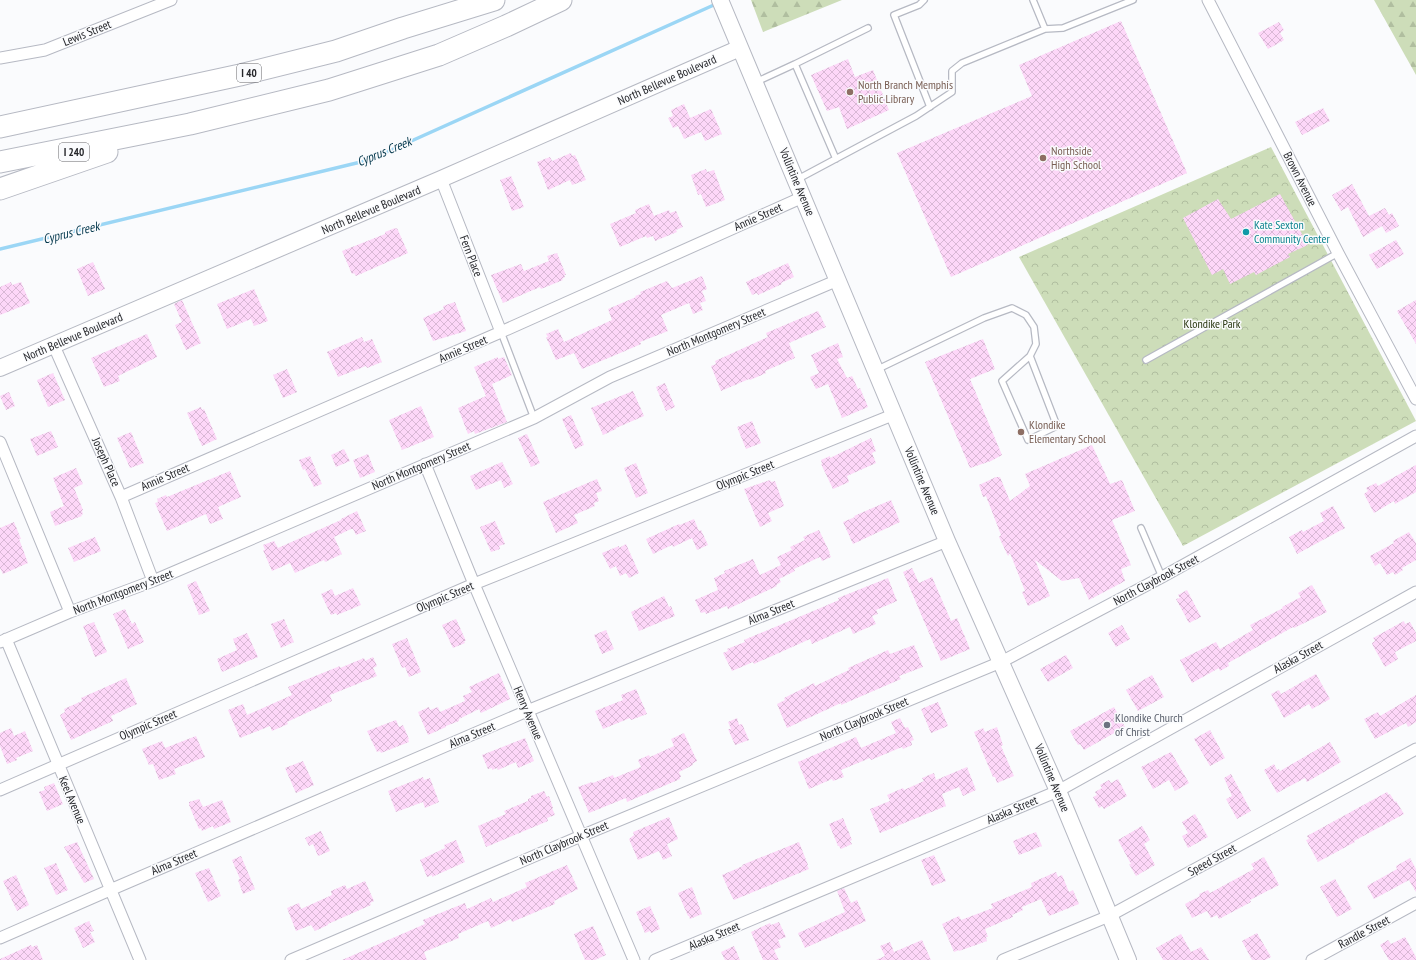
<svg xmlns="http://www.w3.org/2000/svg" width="1416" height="960" font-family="'PT Sans Narrow',sans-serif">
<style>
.forest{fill:url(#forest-firs)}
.park{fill:url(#park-crowns)}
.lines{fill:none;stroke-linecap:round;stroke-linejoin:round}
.stream{stroke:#9bd6f5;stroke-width:3.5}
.building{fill:url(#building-cross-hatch)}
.lane-casing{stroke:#b6b9c3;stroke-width:8}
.street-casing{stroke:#b6b9c3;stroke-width:13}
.secondary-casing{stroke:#b6b9c3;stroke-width:18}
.highway-casing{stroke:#b6b9c3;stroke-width:23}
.lane{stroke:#fff;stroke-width:5.5}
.street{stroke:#fff;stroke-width:11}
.secondary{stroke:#fff;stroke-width:16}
.highway{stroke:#fff;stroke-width:21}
.education-dot{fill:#8d6e63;stroke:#fafbfd;stroke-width:1.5}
.culture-dot{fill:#0f9aa8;stroke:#fafbfd;stroke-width:1.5}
.worship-dot{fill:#6b7280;stroke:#fafbfd;stroke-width:1.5}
.labels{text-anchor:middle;stroke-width:3;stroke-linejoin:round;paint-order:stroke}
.shield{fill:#fafbfd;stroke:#646569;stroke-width:1}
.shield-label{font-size:11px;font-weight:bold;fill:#242529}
.street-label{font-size:12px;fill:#242529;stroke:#fafbfd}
.education-label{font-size:12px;fill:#785e54;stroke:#fafbfd;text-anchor:start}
.culture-label{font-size:12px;fill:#0d838f;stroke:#fafbfd;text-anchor:start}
.park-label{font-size:12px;fill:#28360f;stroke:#fafbfd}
.worship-label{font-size:12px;fill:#5b616d;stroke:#fafbfd;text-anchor:start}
.water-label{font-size:13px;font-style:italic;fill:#04384d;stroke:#fafbfd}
</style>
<defs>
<pattern id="forest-firs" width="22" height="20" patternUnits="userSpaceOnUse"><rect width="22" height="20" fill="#cdddb9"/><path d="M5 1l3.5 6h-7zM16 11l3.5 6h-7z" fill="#b0be9f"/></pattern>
<pattern id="park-crowns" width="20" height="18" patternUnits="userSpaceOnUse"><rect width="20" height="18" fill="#cdddb9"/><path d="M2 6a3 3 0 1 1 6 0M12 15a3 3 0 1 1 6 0" fill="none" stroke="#b0be9f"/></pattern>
<pattern id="building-cross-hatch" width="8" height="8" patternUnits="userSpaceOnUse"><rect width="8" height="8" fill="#fdd7f8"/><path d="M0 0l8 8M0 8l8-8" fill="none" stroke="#d9b8d5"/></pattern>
</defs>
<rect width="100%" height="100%" fill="#fafbfd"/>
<!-- forest -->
<path class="forest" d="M 751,0 L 842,0 L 763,32 Z
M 1374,0 L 1416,0 L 1416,75 Z"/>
<!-- park -->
<path class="park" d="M 1271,147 L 1416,421 L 1183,546 L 1019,257 Z"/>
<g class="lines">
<!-- stream -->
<path class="stream" d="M 0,249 L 369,160 L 716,4"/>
</g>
<!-- building -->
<path class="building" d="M 1121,21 L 1187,173 L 951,277 L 897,153 L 1032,96 L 1019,65 Z
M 1279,22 L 1284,30 L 1280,33 L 1284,40 L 1268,49 L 1258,33 Z
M 848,59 L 855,77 L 873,70 L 889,110 L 847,129 L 839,107 L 827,111 L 811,75 Z
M 684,104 L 690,118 L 711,109 L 722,134 L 705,141 L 701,132 L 684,139 L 678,126 L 673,128 L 668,118 L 673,116 L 671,110 Z
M 1323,108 L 1330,121 L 1302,135 L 1295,122 Z
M 571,153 L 572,156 L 575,155 L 586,180 L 572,185 L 570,180 L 548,190 L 537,162 L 550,157 L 552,161 Z
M 706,169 L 707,172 L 714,170 L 725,200 L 706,207 L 701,194 L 698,195 L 691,175 Z
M 511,176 L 524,207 L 512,211 L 500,180 Z
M 1352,184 L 1369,216 L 1385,208 L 1389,215 L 1392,213 L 1399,226 L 1386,233 L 1382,226 L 1363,237 L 1348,207 L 1341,211 L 1332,195 Z
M 1280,194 L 1308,245 L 1288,254 L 1290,257 L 1256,275 L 1254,272 L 1230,284 L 1223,269 L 1212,275 L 1183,218 L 1218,199 L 1231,219 Z
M 649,204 L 654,216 L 669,210 L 670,213 L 676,211 L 683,227 L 676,230 L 677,232 L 655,241 L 653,236 L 647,238 L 646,236 L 620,247 L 610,224 L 636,213 L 635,210 Z
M 395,228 L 396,229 L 397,228 L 408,253 L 356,276 L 354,273 L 352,274 L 342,251 L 385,234 L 385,232 Z
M 1396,240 L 1404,254 L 1377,269 L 1369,255 Z
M 557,253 L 566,275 L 564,275 L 565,277 L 562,279 L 563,280 L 541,289 L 540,287 L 503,303 L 491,275 L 521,264 L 524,271 L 549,261 L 547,256 Z
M 93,262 L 105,289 L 88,296 L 77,269 Z
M 788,263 L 794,277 L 781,283 L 782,284 L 758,295 L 757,293 L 752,295 L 746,282 Z
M 702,276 L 707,289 L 702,291 L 706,301 L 700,303 L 703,310 L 693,314 L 689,303 L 661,315 L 668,331 L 640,342 L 641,344 L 625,351 L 582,369 L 574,353 L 556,360 L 546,337 L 548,337 L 546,334 L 558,329 L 564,342 L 612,320 L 608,309 L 636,297 L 635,296 L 641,294 L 640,292 L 667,281 L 672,288 Z
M 11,282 L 12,285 L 21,282 L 30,303 L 0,315 L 0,287 Z
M 254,289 L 268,321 L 254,326 L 251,319 L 227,329 L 217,304 Z
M 182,300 L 201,343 L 186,350 L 175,325 L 182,322 L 174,304 Z
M 1416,300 L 1416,344 L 1397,311 Z
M 455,302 L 466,331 L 433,341 L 423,318 L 444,309 L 443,306 Z
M 818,311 L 826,327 L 789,343 L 795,358 L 765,371 L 766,373 L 750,380 L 749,379 L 721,391 L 711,366 L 716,364 L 715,361 L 768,337 L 766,333 Z
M 147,334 L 157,357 L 118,376 L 120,381 L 104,387 L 91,358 Z
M 362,337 L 364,342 L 372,339 L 382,362 L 367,368 L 366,366 L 338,377 L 327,352 Z
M 983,339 L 995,369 L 970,379 L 1002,455 L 991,461 L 970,468 L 925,362 Z
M 838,343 L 843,357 L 837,359 L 847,378 L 852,376 L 858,389 L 860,388 L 868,407 L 842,418 L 828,384 L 816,389 L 810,377 L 819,373 L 811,355 Z
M 498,357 L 498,359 L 504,357 L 512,375 L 492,384 L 507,422 L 475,434 L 474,431 L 468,434 L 458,408 L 486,396 L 474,367 Z
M 287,369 L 297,392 L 283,398 L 273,375 Z
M 53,373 L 65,400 L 48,407 L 37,380 Z
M 665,383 L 675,407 L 666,411 L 656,387 Z
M 633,391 L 644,416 L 616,428 L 616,429 L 603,435 L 591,408 Z
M 9,392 L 15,406 L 6,410 L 0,396 Z
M 421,406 L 434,437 L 402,450 L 389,420 Z
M 201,407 L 202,410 L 204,409 L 217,439 L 202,446 L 187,413 Z
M 571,415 L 584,445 L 575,449 L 562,419 Z
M 752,421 L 761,443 L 746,449 L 737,427 Z
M 51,431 L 58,447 L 37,456 L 30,439 Z
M 131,432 L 144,463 L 130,468 L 117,438 Z
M 527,434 L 540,463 L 531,467 L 518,438 Z
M 871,438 L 876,451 L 872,453 L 876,463 L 847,476 L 849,482 L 833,489 L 821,464 L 822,464 L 821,460 L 830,456 L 830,458 Z
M 1092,445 L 1110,484 L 1122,480 L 1135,511 L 1112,520 L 1131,565 L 1121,569 L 1125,581 L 1089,600 L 1079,578 L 1062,581 L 1035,560 L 1050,596 L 1028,606 L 1022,592 L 1025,591 L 1010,553 L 1008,556 L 999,537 L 1001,535 L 986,496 L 983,497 L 979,485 L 996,477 L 1000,477 L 1010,501 L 1030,486 L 1025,474 Z
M 344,449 L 350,461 L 336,467 L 331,455 Z
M 368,454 L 375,472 L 360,478 L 353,460 Z
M 310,456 L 322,484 L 314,487 L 305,469 L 303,470 L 299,460 Z
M 502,462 L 513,484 L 504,488 L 501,480 L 476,490 L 470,476 Z
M 636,463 L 648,493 L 636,498 L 624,468 Z
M 1416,465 L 1416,492 L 1395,504 L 1394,501 L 1374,513 L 1364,494 L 1368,491 L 1366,488 L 1376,483 L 1378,486 Z
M 76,468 L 83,484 L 74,488 L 83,510 L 82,511 L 83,514 L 81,515 L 82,516 L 55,526 L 50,512 L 64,506 L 53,478 Z
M 230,471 L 241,497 L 218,507 L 223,519 L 210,524 L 206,514 L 167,531 L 155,503 L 158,502 L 157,499 L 166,495 L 167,497 Z
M 597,479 L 602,491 L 596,493 L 599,501 L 594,503 L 595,506 L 574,515 L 578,523 L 556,533 L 543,502 Z
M 770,480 L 771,482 L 775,481 L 784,506 L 768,513 L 772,521 L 760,527 L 744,489 Z
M 891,500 L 900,522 L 853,544 L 843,522 L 855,517 L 854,516 Z
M 1333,506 L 1345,528 L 1297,554 L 1289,537 L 1302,530 L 1303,532 L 1324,521 L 1320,513 Z
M 357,511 L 366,531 L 356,535 L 353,529 L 351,529 L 334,537 L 342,554 L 325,562 L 324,560 L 295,573 L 290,563 L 272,571 L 263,550 L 265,550 L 263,545 L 274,541 L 278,548 L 341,520 L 341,519 Z
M 694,519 L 699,531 L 701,530 L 708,545 L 697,550 L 692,538 L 673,547 L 672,545 L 653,554 L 646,539 L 679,524 L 680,525 Z
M 495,521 L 505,544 L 499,546 L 500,549 L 491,552 L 480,527 Z
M 14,522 L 21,539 L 19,539 L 28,563 L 3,574 L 0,568 L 0,528 Z
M 819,530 L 830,553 L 829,553 L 831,557 L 822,561 L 820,557 L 794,569 L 795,571 L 779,579 L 781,582 L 776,585 L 777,586 L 728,609 L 727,606 L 706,614 L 705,612 L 701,613 L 695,600 L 718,590 L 714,578 L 725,573 L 724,571 L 753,559 L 760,575 L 781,565 L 777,557 L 792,550 L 790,547 L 805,540 L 803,537 Z
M 1409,532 L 1416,543 L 1416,560 L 1402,568 L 1403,570 L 1395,575 L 1393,572 L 1387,575 L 1380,563 L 1375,566 L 1370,556 L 1394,543 L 1393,541 Z
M 95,537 L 101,551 L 74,562 L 68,548 Z
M 626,544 L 639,573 L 629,578 L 626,573 L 620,576 L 616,566 L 610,569 L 602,553 L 619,546 L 619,548 Z
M 912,568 L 919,583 L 932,577 L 951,621 L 957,618 L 970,649 L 941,661 L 903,572 Z
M 888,578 L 897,601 L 876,610 L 878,614 L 872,616 L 876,624 L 853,634 L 850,627 L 812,644 L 810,639 L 754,664 L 753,662 L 732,671 L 723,653 L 728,651 L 727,649 L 745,642 L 744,640 L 818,609 L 839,600 L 838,598 Z
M 196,581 L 210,611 L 199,615 L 187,585 Z
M 1312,585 L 1327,612 L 1294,628 L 1293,627 L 1228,663 L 1229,666 L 1220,671 L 1219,668 L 1192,683 L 1180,660 L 1216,642 L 1220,649 L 1253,630 L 1250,625 L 1283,608 L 1282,607 L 1301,597 L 1298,593 Z
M 353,588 L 361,605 L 337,615 L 336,613 L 331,615 L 321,594 L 332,589 L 335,596 Z
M 1187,590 L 1201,617 L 1189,623 L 1176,599 L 1180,598 L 1178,595 Z
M 664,596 L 669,607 L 671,606 L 675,616 L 639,631 L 631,612 Z
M 125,609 L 132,624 L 135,622 L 144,642 L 128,649 L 113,614 Z
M 284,619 L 294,642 L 281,648 L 271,624 Z
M 456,619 L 466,641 L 464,641 L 465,643 L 453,648 L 442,625 Z
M 1404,621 L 1405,624 L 1410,622 L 1416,633 L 1416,641 L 1395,652 L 1398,659 L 1385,667 L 1373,646 L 1372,643 L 1375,641 L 1373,638 Z
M 94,622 L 107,652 L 95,657 L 83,626 Z
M 1122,625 L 1130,639 L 1116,647 L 1108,633 Z
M 606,630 L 614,649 L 602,654 L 594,635 Z
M 247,633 L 258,657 L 222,672 L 217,659 L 237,650 L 233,639 Z
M 407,638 L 421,672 L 409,677 L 405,667 L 402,668 L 392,644 Z
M 914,645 L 923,667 L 899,676 L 901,679 L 841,705 L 841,703 L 787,728 L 777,704 L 785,700 L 784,698 L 814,683 L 815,686 L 849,670 L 848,668 L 888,650 L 890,654 Z
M 1066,655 L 1073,668 L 1048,682 L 1040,669 Z
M 373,657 L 377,666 L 373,668 L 377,676 L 330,695 L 332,701 L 287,722 L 288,724 L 272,731 L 270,726 L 240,738 L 228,710 L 243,704 L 247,715 L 292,695 L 288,687 L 340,666 L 340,668 L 364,658 L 365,661 Z
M 499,673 L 510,699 L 481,713 L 479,709 L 459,719 L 459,721 L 446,726 L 446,727 L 428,735 L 418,712 L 429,707 L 430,710 L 438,707 L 440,712 L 465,701 L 463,696 L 472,692 L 469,687 Z
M 1316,674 L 1330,699 L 1312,709 L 1309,704 L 1284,718 L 1271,694 L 1279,690 L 1281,694 Z
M 1152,675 L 1164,697 L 1138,711 L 1126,690 Z
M 126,678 L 137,704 L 111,716 L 113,721 L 71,740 L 60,715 L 65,712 L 64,709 L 82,701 L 81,698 Z
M 636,689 L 647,714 L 631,720 L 630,718 L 603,729 L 595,711 L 623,700 L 621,695 Z
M 1416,695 L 1416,722 L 1408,727 L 1406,723 L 1375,739 L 1364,719 L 1378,712 L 1380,716 Z
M 938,702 L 948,726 L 931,733 L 921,709 Z
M 1114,707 L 1125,727 L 1084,750 L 1080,744 L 1078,745 L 1070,731 Z
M 737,718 L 739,725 L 742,724 L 749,740 L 735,745 L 728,729 L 731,729 L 728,722 Z
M 900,718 L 905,728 L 908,727 L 914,740 L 911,741 L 912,745 L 903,749 L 902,747 L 871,760 L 870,758 L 841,770 L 844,777 L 833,781 L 832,779 L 809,789 L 798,762 L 856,737 L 861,748 L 896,733 L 891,722 Z
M 396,720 L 399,727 L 403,725 L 409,739 L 408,739 L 409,742 L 381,753 L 380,751 L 377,752 L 367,731 Z
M 997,727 L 1003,745 L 1001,746 L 1014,776 L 997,783 L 995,777 L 993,777 L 974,732 L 983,728 L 985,732 Z
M 11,728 L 14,736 L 25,731 L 33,751 L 16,758 L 17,760 L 7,764 L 0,746 L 0,733 Z
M 1210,730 L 1225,758 L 1210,766 L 1194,739 Z
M 684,733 L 697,761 L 692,764 L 693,765 L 679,772 L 681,777 L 680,777 L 680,779 L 627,802 L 626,798 L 589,813 L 578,787 L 592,782 L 593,783 L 613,775 L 614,778 L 641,767 L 638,760 L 649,755 L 650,757 L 674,746 L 671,739 Z
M 196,736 L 205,757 L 174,769 L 176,774 L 159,780 L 153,764 L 149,765 L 142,749 L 162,741 L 165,748 Z
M 525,738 L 534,761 L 518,768 L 516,762 L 498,770 L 497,768 L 492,770 L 492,768 L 488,769 L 482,755 Z
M 1330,742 L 1341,762 L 1307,782 L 1305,778 L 1277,793 L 1264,770 L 1274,764 L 1277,770 L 1279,769 L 1280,771 Z
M 1171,752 L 1189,783 L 1175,791 L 1169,780 L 1153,789 L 1141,767 Z
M 303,761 L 314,785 L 296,793 L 285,768 Z
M 967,767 L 976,790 L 963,796 L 959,787 L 942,794 L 946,806 L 880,833 L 870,809 L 890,801 L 887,795 L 903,788 L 904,790 L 924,781 L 922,778 L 934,773 L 936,780 Z
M 1231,774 L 1251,811 L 1237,819 L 1226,799 L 1232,796 L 1224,778 Z
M 423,777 L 424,780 L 430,778 L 439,802 L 425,808 L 423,802 L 396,812 L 388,791 Z
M 1118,779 L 1127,796 L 1104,809 L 1102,806 L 1099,808 L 1093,797 L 1097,795 L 1095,792 L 1102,788 L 1100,785 L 1109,780 L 1111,783 Z
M 54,783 L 63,804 L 47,811 L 39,792 L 45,790 L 44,787 Z
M 544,791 L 547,797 L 549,796 L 553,808 L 552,808 L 555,815 L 547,818 L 548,821 L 486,847 L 478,826 L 506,814 L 504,811 L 528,801 L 528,799 L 531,798 L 531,796 Z
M 1387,792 L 1389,795 L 1390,794 L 1395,802 L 1396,801 L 1404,814 L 1354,841 L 1355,842 L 1318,862 L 1306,840 L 1309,839 L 1307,836 Z
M 199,799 L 203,807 L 222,800 L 231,822 L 214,829 L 213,826 L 202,831 L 201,828 L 199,829 L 189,805 L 189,802 Z
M 1195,814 L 1208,837 L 1188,848 L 1182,836 L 1188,833 L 1182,822 Z
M 669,817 L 678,839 L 667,844 L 672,856 L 663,860 L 659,851 L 638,860 L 629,839 L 634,835 L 633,832 Z
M 843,818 L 852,840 L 850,841 L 852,844 L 841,849 L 839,846 L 838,846 L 829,824 Z
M 1142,826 L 1150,840 L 1144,844 L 1155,865 L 1136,876 L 1129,864 L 1131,864 L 1118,840 Z
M 321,831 L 330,851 L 318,856 L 313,844 L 309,846 L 305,838 Z
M 1036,832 L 1042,846 L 1019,855 L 1013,841 Z
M 456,840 L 465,862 L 432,877 L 432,875 L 427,877 L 420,860 L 445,848 L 444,845 Z
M 77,842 L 94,879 L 84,883 L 64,847 Z
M 799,842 L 808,865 L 807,865 L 809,869 L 734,900 L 732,897 L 722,875 L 743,866 L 742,865 Z
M 934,855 L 946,881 L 932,886 L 921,860 Z
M 241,856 L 255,889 L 243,894 L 238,880 L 240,879 L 232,860 Z
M 1264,857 L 1279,885 L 1250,900 L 1251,902 L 1219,919 L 1217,915 L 1211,918 L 1207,911 L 1192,918 L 1185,904 L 1200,896 L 1199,894 L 1208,890 L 1210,893 L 1254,869 L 1251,864 Z
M 1410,858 L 1416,869 L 1416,892 L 1409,880 L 1374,899 L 1367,886 L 1397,869 L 1396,866 Z
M 56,863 L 68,890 L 56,895 L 44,868 Z
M 567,865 L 578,889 L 554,901 L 555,904 L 512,922 L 511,919 L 491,928 L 488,921 L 458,934 L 459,938 L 424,952 L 427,960 L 342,960 L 425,924 L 423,920 L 465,903 L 467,909 L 491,898 L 493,902 L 527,887 L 525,883 Z
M 209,868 L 221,896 L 208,902 L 195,873 Z
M 1056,872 L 1058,877 L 1062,875 L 1069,892 L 1073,890 L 1079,904 L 1049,916 L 1041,899 L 1022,907 L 1023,910 L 1012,915 L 1013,917 L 985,929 L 988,937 L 986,937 L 987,941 L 959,951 L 959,950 L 954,952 L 942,924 L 959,916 L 961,920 L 993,908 L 991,904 L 1032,887 L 1031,883 Z
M 16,875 L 29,905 L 17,911 L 3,881 Z
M 1335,879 L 1352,909 L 1337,917 L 1320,887 Z
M 365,881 L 374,901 L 370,903 L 371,905 L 328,924 L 328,925 L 315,931 L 311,925 L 296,931 L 287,908 L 299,903 L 301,909 L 332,895 L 331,891 L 345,885 L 347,889 Z
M 692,887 L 702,914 L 690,919 L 689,916 L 688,916 L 678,893 Z
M 844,888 L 851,903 L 857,900 L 866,921 L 805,948 L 798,933 L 845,912 L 837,891 Z
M 650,906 L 660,929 L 651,933 L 650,931 L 645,933 L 636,912 Z
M 89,921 L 94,931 L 90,932 L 95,942 L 83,948 L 74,928 Z
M 779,922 L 786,937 L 778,940 L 781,947 L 774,950 L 779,960 L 763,960 L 751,932 L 770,923 L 771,925 Z
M 593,926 L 606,955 L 595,960 L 585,960 L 574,934 Z
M 1257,933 L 1271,957 L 1265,960 L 1252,960 L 1242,941 Z
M 1181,934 L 1191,952 L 1201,947 L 1209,960 L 1163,960 L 1156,948 Z
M 1405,937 L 1416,957 L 1416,960 L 1389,960 L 1380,945 L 1388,940 L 1391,944 Z
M 922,940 L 931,960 L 876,960 L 885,956 L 880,946 L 890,942 L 894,952 Z
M 31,945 L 32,947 L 37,945 L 43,960 L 0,960 L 0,959 Z
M 734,946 L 740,960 L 725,960 L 721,952 Z"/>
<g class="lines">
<!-- lane casing -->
<g class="lane-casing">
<path id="lane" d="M 924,0 L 919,5 L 894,15 L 930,107
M 1033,0 L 1045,29
M 795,64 L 868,28
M 756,82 L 795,64 L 836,159
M 798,179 L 916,116 L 952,92 L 952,71 L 962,63 L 1045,29 L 1063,28 L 1133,0
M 501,332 L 534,418
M 1146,360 L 1338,253
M 876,370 L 984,318 L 1012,308 L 1026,315 L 1034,327 L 1036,344 L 1030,356 L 1057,426 L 1028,440 L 1002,381 L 1030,356
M 1141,528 L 1162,577"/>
</g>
<!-- street casing -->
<g class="street-casing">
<path id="street" d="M 1208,0 L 1338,253 L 1416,399
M 0,58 L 45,50 L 171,0
M 441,179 L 501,332
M 54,346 L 121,497 L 153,581
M 0,442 L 70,612
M 425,464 L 474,584 L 634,960
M 121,497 L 501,332 L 803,197
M 6,639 L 140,960
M 0,642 L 70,612 L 153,581 L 534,418 L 610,377 L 838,280
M 0,790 L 474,584 L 895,414
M 0,938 L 110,890 L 527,711 L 947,541
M 291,960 L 581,836 L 1001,662 L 1162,577 L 1416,436
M 655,960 L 1058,791 L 1416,592
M 1003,960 L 1109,916 L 1416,749
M 1312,960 L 1416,903"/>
</g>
<!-- secondary casing -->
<g class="secondary-casing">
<path id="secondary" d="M 720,0 L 947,541 L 1058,791 L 1128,960
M 0,368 L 441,179 L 740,48"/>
</g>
<!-- highway casing -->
<g class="highway-casing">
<path id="highway" d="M 0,127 L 240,75 L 336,51 L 403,28 L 494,0
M 0,162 L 190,124 L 329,90 L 439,55 L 506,26 L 561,0
M 0,189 L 107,152"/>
</g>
<!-- lane -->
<use href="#lane" class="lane"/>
<!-- street -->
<use href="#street" class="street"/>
<!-- secondary -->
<use href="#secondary" class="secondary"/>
<!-- highway -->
<use href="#highway" class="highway"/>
</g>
<!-- markers -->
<g class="education-dot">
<circle cx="850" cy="92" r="4"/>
<circle cx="1043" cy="158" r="4"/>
<circle cx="1021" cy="432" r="4"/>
</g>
<circle class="culture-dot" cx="1246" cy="232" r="4"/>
<circle class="worship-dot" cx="1107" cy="725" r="4"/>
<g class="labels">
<!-- shield labels -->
<g class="shield">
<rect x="237" y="64" width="24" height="18" rx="3"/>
<rect x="59" y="143" width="30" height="18" rx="3"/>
</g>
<g class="shield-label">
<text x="249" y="77">I 40</text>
<text x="74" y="156">I 240</text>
</g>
<!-- street labels -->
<g class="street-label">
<text transform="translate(87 33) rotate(-22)" y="4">Lewis Street</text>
<text transform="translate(667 80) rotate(-24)" y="4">North Bellevue Boulevard</text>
<text transform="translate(1300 179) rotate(63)" y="4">Brown Avenue</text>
<text transform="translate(797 182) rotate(67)" y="4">Vollintine Avenue</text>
<text transform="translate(371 210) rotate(-23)" y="4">North Bellevue Boulevard</text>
<text transform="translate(758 217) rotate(-24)" y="4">Annie Street</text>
<text transform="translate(471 256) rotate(69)" y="4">Fern Place</text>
<text transform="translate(716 332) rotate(-23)" y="4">North Montgomery Street</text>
<text transform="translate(73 337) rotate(-23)" y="4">North Bellevue Boulevard</text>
<text transform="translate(463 349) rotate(-23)" y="4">Annie Street</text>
<text transform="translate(106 462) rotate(66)" y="4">Joseph Place</text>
<text transform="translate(421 466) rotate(-23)" y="4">North Montgomery Street</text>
<text transform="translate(745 475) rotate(-22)" y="4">Olympic Street</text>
<text transform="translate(165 477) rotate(-23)" y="4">Annie Street</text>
<text transform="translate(922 481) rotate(67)" y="4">Vollintine Avenue</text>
<text transform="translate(1156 580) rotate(-28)" y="4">North Claybrook Street</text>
<text transform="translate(123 592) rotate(-21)" y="4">North Montgomery Street</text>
<text transform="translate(445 597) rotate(-23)" y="4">Olympic Street</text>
<text transform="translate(771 612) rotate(-22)" y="4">Alma Street</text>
<text transform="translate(1298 657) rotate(-29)" y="4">Alaska Street</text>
<text transform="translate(528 713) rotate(67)" y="4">Henry Avenue</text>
<text transform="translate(864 719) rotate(-23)" y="4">North Claybrook Street</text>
<text transform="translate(148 725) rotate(-23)" y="4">Olympic Street</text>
<text transform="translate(472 735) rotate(-23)" y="4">Alma Street</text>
<text transform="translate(1052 778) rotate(67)" y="4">Vollintine Avenue</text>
<text transform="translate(72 800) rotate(67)" y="4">Keel Avenue</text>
<text transform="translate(1012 810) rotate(-23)" y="4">Alaska Street</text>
<text transform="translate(564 843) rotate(-23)" y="4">North Claybrook Street</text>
<text transform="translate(1212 860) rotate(-29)" y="4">Speed Street</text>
<text transform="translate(174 862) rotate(-23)" y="4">Alma Street</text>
<text transform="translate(1364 932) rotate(-28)" y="4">Randle Street</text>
<text transform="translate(714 936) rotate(-23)" y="4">Alaska Street</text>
</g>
<!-- education labels -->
<g class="education-label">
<text x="858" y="89">North Branch Memphis<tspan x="858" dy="14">Public Library</tspan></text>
<text x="1051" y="155">Northside<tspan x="1051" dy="14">High School</tspan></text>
<text x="1029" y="429">Klondike<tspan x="1029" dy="14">Elementary School</tspan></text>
</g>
<!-- culture labels -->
<g class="culture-label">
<text x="1254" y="229">Kate Sexton<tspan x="1254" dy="14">Community Center</tspan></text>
</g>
<!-- park labels -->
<g class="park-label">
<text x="1212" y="328">Klondike Park</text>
</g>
<!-- worship labels -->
<g class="worship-label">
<text x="1115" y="722">Klondike Church<tspan x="1115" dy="14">of Christ</tspan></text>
</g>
<!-- water labels -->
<g class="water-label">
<text transform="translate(384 151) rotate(-22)" y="5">Cyprus Creek</text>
<text transform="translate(71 232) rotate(-14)" y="5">Cyprus Creek</text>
</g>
</g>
</svg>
